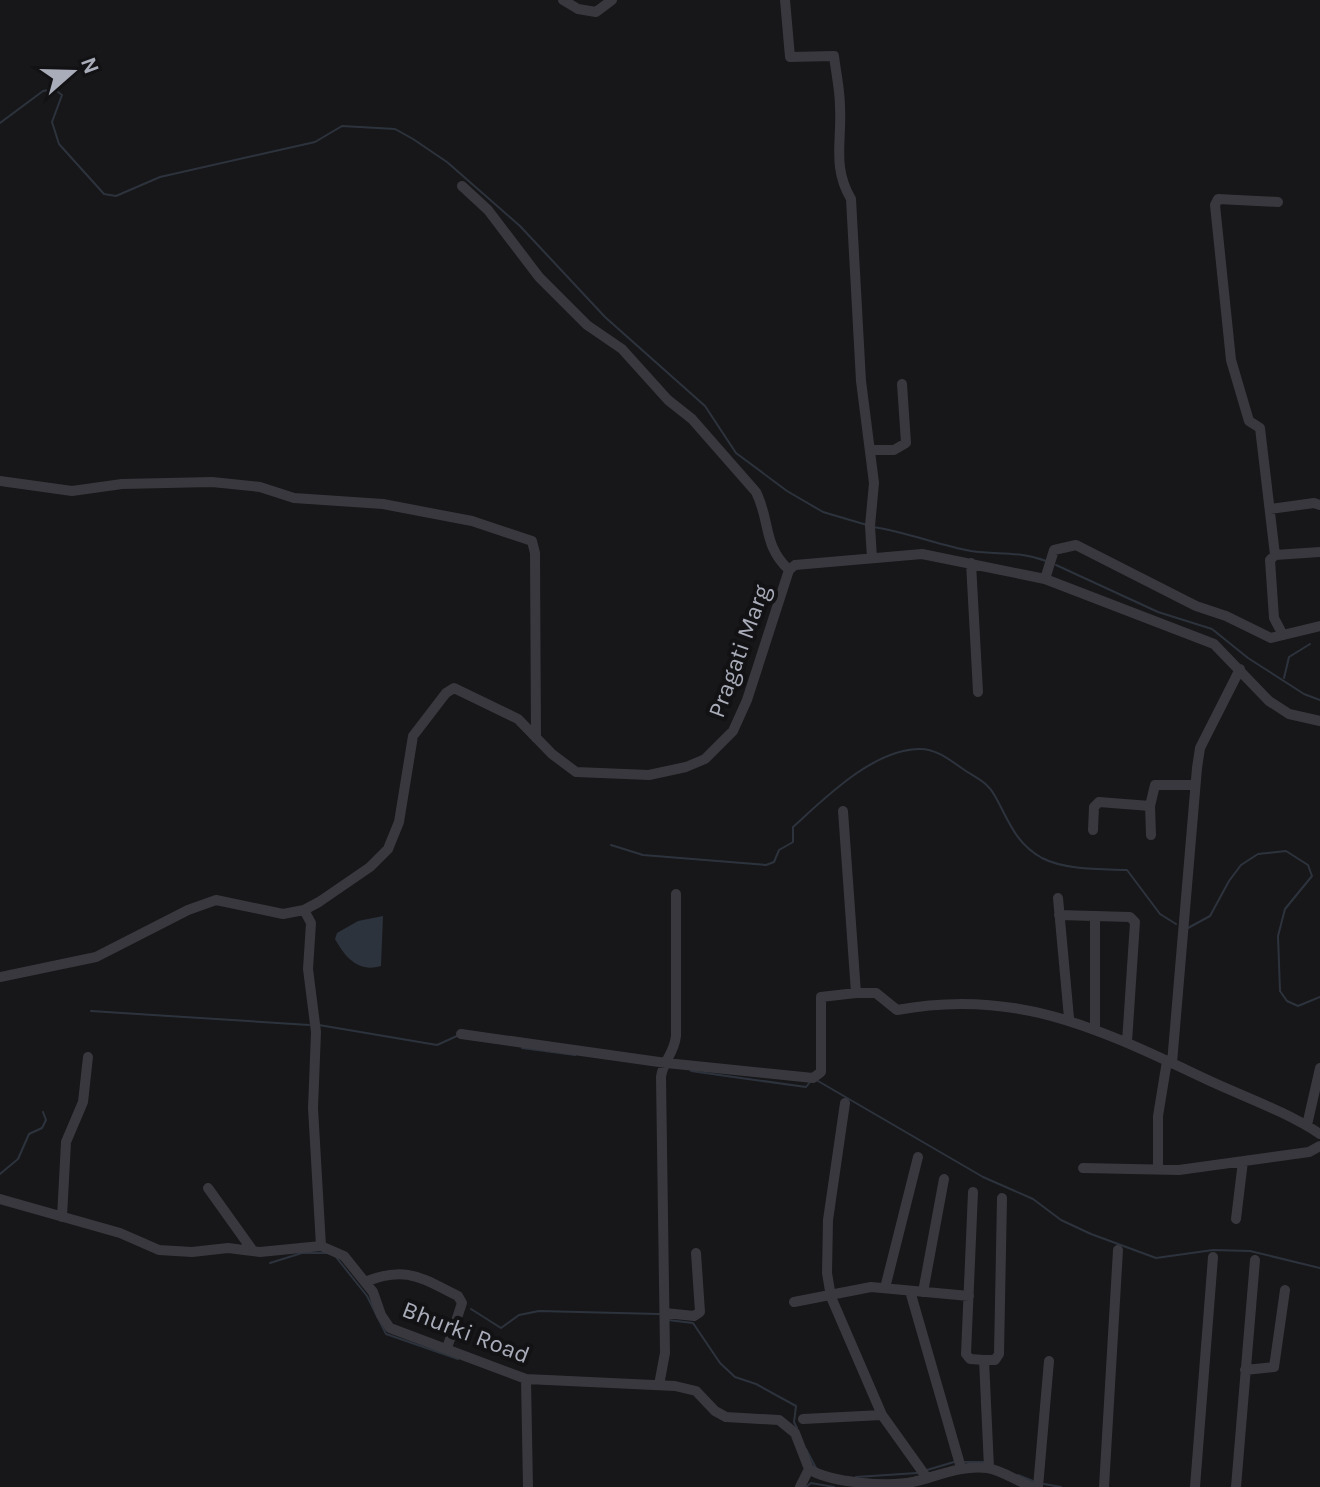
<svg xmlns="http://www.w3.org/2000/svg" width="1320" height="1487" font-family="Karla,sans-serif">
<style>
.water{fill:#2d333d}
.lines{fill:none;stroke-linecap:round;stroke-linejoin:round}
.stream{stroke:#2d333d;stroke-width:2}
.minor{stroke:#38383e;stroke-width:10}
.labels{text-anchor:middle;stroke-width:8;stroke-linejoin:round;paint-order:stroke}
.street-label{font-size:24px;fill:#a9acb9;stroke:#121214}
</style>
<rect width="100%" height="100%" fill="#171719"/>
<!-- water -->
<path class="water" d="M 383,916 L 381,966 C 358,973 345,957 335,939 L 337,933 L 358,921 Z"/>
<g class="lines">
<!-- stream -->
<path class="stream" d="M 0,123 L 43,91 L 54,89 L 62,95 L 52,122 L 59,144 L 104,194 L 116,196 L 160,177 L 315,142 L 342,126 L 395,129 L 413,139 L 447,162 L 520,226 L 605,317 L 705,406 L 736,453 L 787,491 L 823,512 L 867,525
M 873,527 C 907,532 938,545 971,551 C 997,555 1021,551 1046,561
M 1056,565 L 1158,612 L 1212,629 L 1248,658 L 1304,694 L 1320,700
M 1284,678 L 1289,657 L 1310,644
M 611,845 L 643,855 L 766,865 L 774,862 L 779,850 L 793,842 L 793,827 C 824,799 873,749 920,749 C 937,749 951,761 963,769 C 976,778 988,782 995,796 C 1009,821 1015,843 1042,858 C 1065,870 1101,869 1127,870 L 1160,914 L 1176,924
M 1188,928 L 1210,916 L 1229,881 L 1241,865 L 1258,854 L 1286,851 L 1308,865 L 1312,876 L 1285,909 L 1278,936 L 1280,991 L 1287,1001 L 1298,1006 L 1320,997
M 91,1011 L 309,1025
M 319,1025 L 437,1045 L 457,1036
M 522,1048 L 575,1055
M 691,1071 L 806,1087 L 810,1082
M 818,1081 L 983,1177 L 1033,1199 L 1061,1220 L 1091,1234 L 1156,1258 L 1213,1250 L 1250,1251 L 1320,1268
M 0,1174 L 18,1159 L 29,1134 L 42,1128 L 46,1120 L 43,1112
M 336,1257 L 367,1296 L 386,1334 L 458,1359
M 270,1263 L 302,1253 L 326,1253
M 471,1309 L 501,1328 L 519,1315 L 539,1311 L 659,1314
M 668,1320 L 693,1323 L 720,1363 L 735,1377 L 756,1384 L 796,1406 L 794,1422 L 797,1428
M 806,1449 L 816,1468
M 965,1462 L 984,1462
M 927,1470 L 954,1462
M 1018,1475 L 1033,1481
M 856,1477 L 917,1473
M 1044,1484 L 1061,1487
M 806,1487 L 811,1483 L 834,1487"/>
<!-- minor -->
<path class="minor" d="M 563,0 L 578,9 L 596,12 L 612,0
M 785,0 L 790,57 L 834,56 C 836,73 840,90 840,107 C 842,141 832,167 851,199 L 861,381 L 874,483 L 870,526 L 872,558
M 462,186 L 488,210 L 539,277 L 587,325 L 622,349 L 668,400 L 692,419 L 756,492 C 771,522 762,544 789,570
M 1278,202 L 1218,199 L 1215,205 L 1231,360 L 1249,421 L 1260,428 L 1275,555 L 1320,552
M 870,450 L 894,450 L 906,443 L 902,384
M 0,481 L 72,491 L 122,484 L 212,482 L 260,487 L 294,498 L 383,504 L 472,521 L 532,541 L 535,553 L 536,738
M 1270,509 L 1314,503 L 1320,505
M 1275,555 L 1270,560 L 1274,618 L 1283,635
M 971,563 L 978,692
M 1045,579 L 1054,550 L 1076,545 L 1196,606 L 1226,616 L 1271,638 L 1320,626
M 1150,805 L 1151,835
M 843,811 L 856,993 L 876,993 L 897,1010 C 1019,987 1103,1031 1210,1081 C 1247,1098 1287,1112 1320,1134
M 1093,830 L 1094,807 L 1099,802 L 1150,806 L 1155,785 L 1195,785
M 1058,898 L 1069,1018
M 304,910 L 311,923 L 308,969 L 316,1032 L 313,1108 L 321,1246
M 1059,915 L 1130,917 L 1135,922 L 1127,1042
M 0,977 L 96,957 L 188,910 L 216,900 L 283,914 L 304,910 L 319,902 L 370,867 L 388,849 L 399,822 L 413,736 L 446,693 L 454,688 L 518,719 L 552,754 L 576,772 L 649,775 L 686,767 L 705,759 L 733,731 L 747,700 L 789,570 L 795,565 L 922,554 L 1045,579 L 1214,644 L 1269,701 L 1289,714 L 1320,721
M 1095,1028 L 1095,916
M 461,1034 L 666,1063 L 813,1078 L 821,1072 L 821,997 L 856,993
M 1172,1063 L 1197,768 L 1200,748 L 1240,669
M 845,1103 L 828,1220 L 827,1273 L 831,1297 L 882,1415 L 927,1478
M 1307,1125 L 1320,1068
M 1083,1168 L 1179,1170 L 1309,1152 L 1320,1146
M 1158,1170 L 1158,1116 L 1167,1061
M 208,1188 L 253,1251
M 973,1192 L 966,1354 L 970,1359 L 984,1360
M 0,1199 L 120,1233 L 159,1250 L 192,1252 L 228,1248 L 260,1252 L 321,1246 L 344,1256 L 373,1292 L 381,1315 L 390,1328 L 526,1379 L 675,1386 L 696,1391 L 715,1411 L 726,1417 L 779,1420 L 795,1433 L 809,1469 L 800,1487
M 62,1217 L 66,1142 L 83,1102 L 88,1057
M 1236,1219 L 1243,1161
M 365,1282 C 406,1265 421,1278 458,1296 L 462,1303 L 447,1348
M 885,1288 L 918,1157
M 910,1291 L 961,1468
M 923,1292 L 944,1179
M 794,1302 L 871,1287 L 969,1296
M 665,1313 L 694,1316 L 700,1312 L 696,1253
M 1245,1370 L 1274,1367 L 1285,1290
M 526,1379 L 528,1487
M 659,1385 L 665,1353 L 661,1077 C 663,1061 674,1054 676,1036 L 676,894
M 803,1419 L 882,1415
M 989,1468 L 984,1360 L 995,1360 L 999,1354 L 1002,1198
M 809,1469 C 830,1483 889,1487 913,1482 C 938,1476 961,1465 987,1468 C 1002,1470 1018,1482 1033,1487
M 1038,1487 L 1049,1361
M 1104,1487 L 1118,1250
M 1195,1487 L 1213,1257
M 1236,1487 L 1255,1260"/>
</g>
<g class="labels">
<!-- street labels -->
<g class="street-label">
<text transform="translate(739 651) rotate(-70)" y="8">Pragati Marg</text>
<text transform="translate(466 1332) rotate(21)" y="8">Bhurki Road</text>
</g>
</g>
<!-- north arrow -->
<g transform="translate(72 72) rotate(70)" stroke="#121214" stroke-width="6" paint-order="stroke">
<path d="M0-6L14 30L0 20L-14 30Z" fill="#a9acb9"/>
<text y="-12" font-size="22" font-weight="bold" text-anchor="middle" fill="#a9acb9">N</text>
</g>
</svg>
